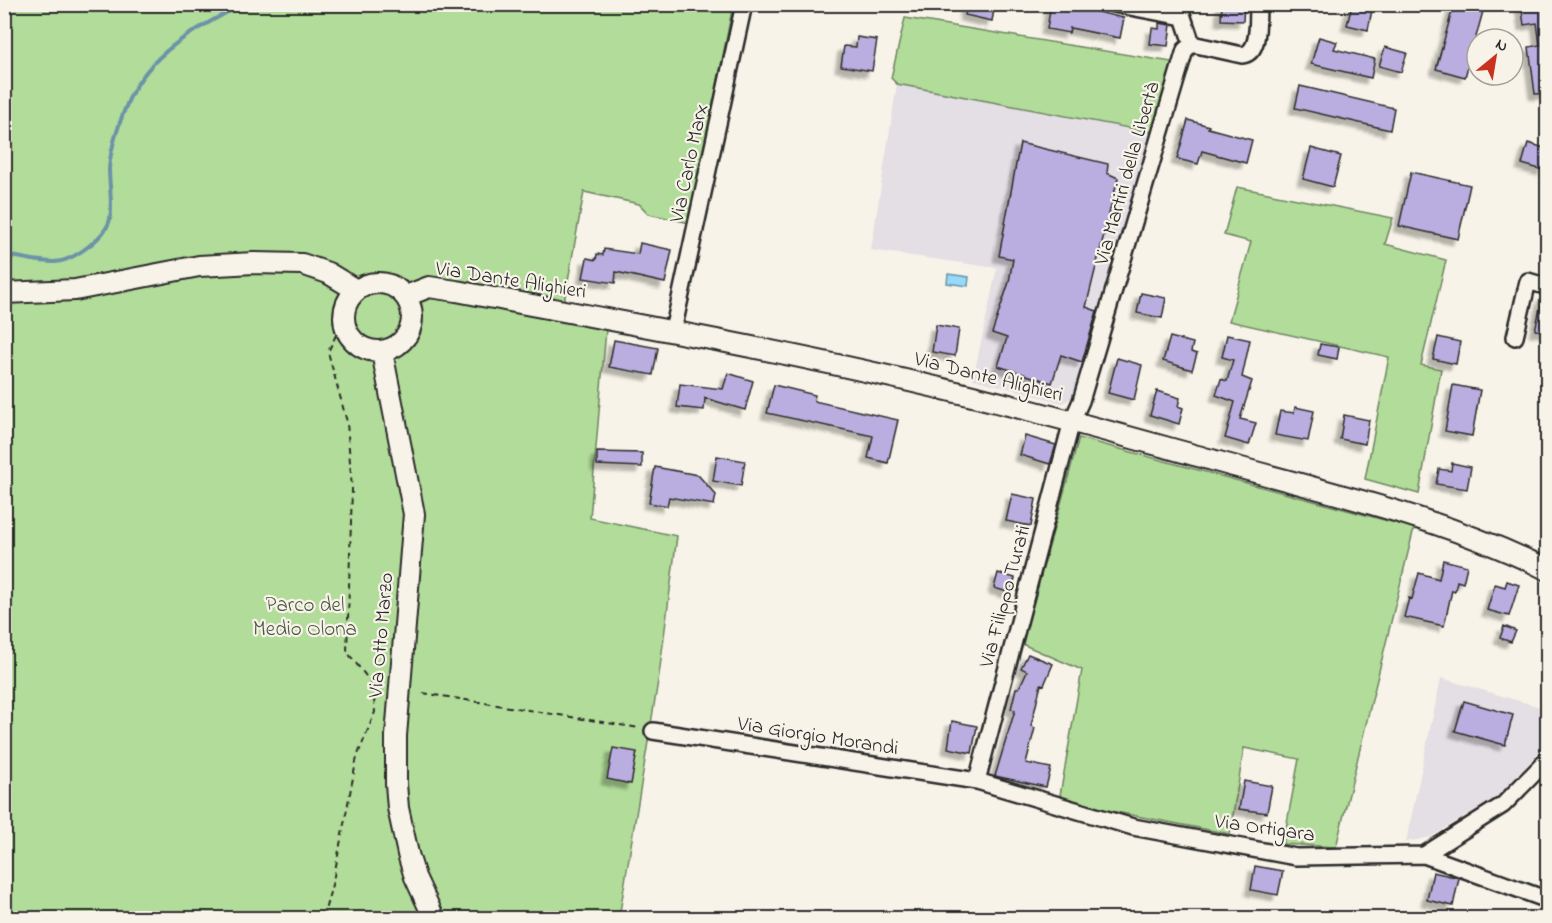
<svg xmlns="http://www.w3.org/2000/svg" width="1552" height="923" font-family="'Indie Flower',sans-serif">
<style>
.built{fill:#e4dee5}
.green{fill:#b2dc99;stroke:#6e8462;stroke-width:1.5}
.water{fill:#97d9f9;stroke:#6c93a7;stroke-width:1.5}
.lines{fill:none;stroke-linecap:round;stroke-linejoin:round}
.stream{stroke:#6c93a7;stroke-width:4}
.building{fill:#b9aedf;stroke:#2b2b2b;stroke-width:1.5;filter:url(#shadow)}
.minor-casing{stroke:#2b2b2b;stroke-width:20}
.tertiary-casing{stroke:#2b2b2b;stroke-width:24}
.path{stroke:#2b2b2b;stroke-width:2;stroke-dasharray:6 4.5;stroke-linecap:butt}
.minor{stroke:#f7f3e8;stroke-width:15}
.tertiary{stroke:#f7f3e8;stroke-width:20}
.labels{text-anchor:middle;stroke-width:4.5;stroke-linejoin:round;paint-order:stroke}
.street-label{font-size:21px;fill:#2b2b2b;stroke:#f7f3e8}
.park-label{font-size:21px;fill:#4d5746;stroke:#f7f3e8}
</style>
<defs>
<filter id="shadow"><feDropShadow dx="-5.5" dy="5.5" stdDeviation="1.5" flood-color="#0004"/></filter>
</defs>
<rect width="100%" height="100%" fill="#f7f3e8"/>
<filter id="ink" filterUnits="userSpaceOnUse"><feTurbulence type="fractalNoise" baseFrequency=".0167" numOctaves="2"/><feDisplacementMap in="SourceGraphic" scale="12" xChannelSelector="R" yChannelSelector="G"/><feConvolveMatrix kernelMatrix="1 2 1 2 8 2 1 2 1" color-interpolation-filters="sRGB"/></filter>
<g filter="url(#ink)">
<!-- built -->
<path class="built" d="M 897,84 L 1155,133 L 1075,396 L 1063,403 L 973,379 L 997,268 L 871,250 Z
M 1441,678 L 1547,709 L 1547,744 L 1498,796 L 1431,837 L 1406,842 Z"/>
<!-- green -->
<path class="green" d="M 5,5 L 733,5 L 690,223 L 649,214 L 639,204 L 584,192 L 561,319 L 606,329 L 590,518 L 677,536 L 659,675 L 619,918 L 5,918 Z
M 905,18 L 1172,62 L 1155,133 L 897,84 L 891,78 Z
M 1237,187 L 1393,218 L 1385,244 L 1446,260 L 1421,365 L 1441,369 L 1419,494 L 1365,479 L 1389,357 L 1229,321 L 1251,242 L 1224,235 Z
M 1079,438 L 1414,528 L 1336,847 L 1283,844 L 1299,759 L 1244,748 L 1230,834 L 1059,801 L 1082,670 L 1022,644 Z"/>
<!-- water -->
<path class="water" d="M 948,274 L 969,277 L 968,286 L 947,283 Z"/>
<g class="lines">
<!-- stream -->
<path class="stream" d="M 4,255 C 21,257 38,262 54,262 C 72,262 106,237 110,219 C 113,204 109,185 109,169 C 110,149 121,117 129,99 C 152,50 198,28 243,4"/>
</g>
<!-- building -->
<path class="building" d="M 967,4 L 995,4 L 992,21 L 965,15 Z
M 1051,4 L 1062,4 L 1124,18 L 1120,38 L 1070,28 L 1069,33 L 1047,29 Z
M 1222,4 L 1244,4 L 1243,21 L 1221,20 Z
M 1454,4 L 1485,4 L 1465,77 L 1436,69 Z
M 1521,4 L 1548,4 L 1548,93 L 1535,94 L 1529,47 L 1540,45 L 1537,23 L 1524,25 Z
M 1352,5 L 1372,10 L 1368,30 L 1347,25 Z
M 1159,23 L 1171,25 L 1168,46 L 1150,44 L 1152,28 L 1159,29 Z
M 857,37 L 877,40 L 872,71 L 841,66 L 844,46 L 856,47 Z
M 1319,37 L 1337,42 L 1334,49 L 1375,59 L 1371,78 L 1311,64 Z
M 1385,47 L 1407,53 L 1401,72 L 1379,66 Z
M 1300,86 L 1394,108 L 1390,130 L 1295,108 Z
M 1188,120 L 1209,126 L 1208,128 L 1252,140 L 1246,163 L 1202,151 L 1198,164 L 1177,159 Z
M 1020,143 L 1108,164 L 1107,173 L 1118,178 L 1086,307 L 1097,311 L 1082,362 L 1061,355 L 1052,383 L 998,366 L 1007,338 L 992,333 L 1009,282 L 1013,259 L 999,256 Z
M 1528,143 L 1548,149 L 1543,170 L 1522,164 Z
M 1311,148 L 1341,156 L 1333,187 L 1303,179 Z
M 1411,172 L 1470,185 L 1458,239 L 1399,226 Z
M 640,243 L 672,250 L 665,283 L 616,272 L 615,283 L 583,278 L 587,258 L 596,260 L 597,254 L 603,255 L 604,249 L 638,254 Z
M 1141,293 L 1166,298 L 1162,318 L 1137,313 Z
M 1543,296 L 1548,296 L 1548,332 L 1535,330 Z
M 936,325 L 959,329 L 955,356 L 932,352 Z
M 1227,335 L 1250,340 L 1242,377 L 1252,381 L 1240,419 L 1256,423 L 1249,445 L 1225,438 L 1235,402 L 1216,395 L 1221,379 L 1227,381 L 1233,360 L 1222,357 Z
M 1170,337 L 1193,343 L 1191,352 L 1197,354 L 1192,370 L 1163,361 Z
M 1438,337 L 1460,342 L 1456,364 L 1433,359 Z
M 614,340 L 658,348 L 653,375 L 609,367 Z
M 1320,344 L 1339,347 L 1337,359 L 1318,355 Z
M 1117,358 L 1142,365 L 1134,400 L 1108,393 Z
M 728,373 L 753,381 L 745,410 L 705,398 L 704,410 L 677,407 L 680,384 L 723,389 Z
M 774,385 L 815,395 L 814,401 L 898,420 L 888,463 L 868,458 L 873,436 L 767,413 Z
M 1453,385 L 1480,390 L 1472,436 L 1445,431 Z
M 1157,391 L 1180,398 L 1178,406 L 1183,408 L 1179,424 L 1150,415 Z
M 1295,407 L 1314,411 L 1308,441 L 1275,435 L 1280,411 L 1294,413 Z
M 1344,415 L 1369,420 L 1365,444 L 1340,439 Z
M 1025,436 L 1056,445 L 1050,464 L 1020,455 Z
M 597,452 L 642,453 L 642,467 L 597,465 Z
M 717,456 L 745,461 L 741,486 L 713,481 Z
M 1452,463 L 1471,467 L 1467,489 L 1436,484 L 1439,469 L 1451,471 Z
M 655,467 L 698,475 L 716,495 L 714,505 L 669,497 L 667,506 L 649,503 Z
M 1012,494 L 1036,499 L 1031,526 L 1006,521 Z
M 1443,560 L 1467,566 L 1463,583 L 1457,581 L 1455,591 L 1452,590 L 1444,626 L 1404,617 L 1409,598 L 1412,599 L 1419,573 L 1439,579 Z
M 998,573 L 1015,578 L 1011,593 L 994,588 Z
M 1507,581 L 1519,585 L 1509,616 L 1487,610 L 1495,584 L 1505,587 Z
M 1504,626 L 1516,631 L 1511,642 L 1500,638 Z
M 1028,654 L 1053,664 L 1044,685 L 1041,684 L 1031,726 L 1035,728 L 1026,763 L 1051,768 L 1046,787 L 995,776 L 1015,710 L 1011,709 L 1016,688 L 1019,688 L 1027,671 L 1021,668 Z
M 1464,701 L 1513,715 L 1505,745 L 1455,731 Z
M 952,721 L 977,726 L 972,753 L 948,748 Z
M 613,748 L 637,752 L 631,784 L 607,779 Z
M 1244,781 L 1272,786 L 1267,813 L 1239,809 Z
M 1255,866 L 1283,871 L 1278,895 L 1251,890 Z
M 1433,872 L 1459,878 L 1453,906 L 1427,900 Z"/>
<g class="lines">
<!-- minor casing -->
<g class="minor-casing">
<path id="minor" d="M 1114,4 L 1183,17 L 1192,44
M 673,331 L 744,4
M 1515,337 L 1528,281 L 1548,287
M 653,731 L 977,781 L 1133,827 L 1296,857 L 1424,855 L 1548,900
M 977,781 L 1072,421 L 1081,401 L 1185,50 L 1192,44 L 1242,55 C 1261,53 1257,20 1258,4
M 1424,855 L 1503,805 L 1548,759"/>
</g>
<!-- tertiary casing -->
<g class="tertiary-casing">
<path id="tertiary" d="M344 317a34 34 0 1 1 68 0a34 34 0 1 1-68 0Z
M 4,293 L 75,290 L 199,266 L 254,263 L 302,264 L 328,273 L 356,290
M 406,296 L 429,287 L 456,291 C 623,322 791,352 956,392 C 1045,413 1132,438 1219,462 C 1330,493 1444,518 1548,570
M 382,352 L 414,514 L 396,736 L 396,784 L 398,808 L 408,854 L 415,877 L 434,918"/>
</g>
<!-- path -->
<path class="path" d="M 344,328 L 336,335 L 328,352 L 347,422 L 352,489 L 347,652 L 373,685
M 423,693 L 639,728
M 323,918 L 333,881 L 357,757 L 375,712 L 373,685 L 385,685"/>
<!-- minor -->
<use href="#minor" class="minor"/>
<!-- tertiary -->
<use href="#tertiary" class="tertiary"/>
</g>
</g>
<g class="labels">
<!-- street labels -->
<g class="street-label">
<text transform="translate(688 163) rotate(-78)" y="7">Via Carlo Marx</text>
<text transform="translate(1126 173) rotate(-74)" y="7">Via Martiri della Libertà</text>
<text transform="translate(511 279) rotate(9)" y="7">Via Dante Alighieri</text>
<text transform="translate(989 376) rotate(14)" y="7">Via Dante Alighieri</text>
<text transform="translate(1004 596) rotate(-75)" y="7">Via Filippo Turati</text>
<text transform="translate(380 635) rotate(-85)" y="7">Via Otto Marzo</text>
<text transform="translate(818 735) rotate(9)" y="7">Via Giorgio Morandi</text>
<text transform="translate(1265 827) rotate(8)" y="7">Via Ortigara</text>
</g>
<!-- park labels -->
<g class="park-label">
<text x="305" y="611">Parco del<tspan x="305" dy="24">Medio Olona</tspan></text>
</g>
</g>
<!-- margin -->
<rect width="1552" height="923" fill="none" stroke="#f7f3e8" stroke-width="24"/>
<rect x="12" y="12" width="1528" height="899" fill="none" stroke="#2b2b2b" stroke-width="2" filter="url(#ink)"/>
<!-- north arrow -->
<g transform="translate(1495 57) rotate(30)"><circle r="28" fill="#f7f3e8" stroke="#a5a39c" stroke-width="1.5"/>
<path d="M0-4.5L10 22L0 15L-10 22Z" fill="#c8321e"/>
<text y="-9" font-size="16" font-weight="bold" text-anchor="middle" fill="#2b2b2b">N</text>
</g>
</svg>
